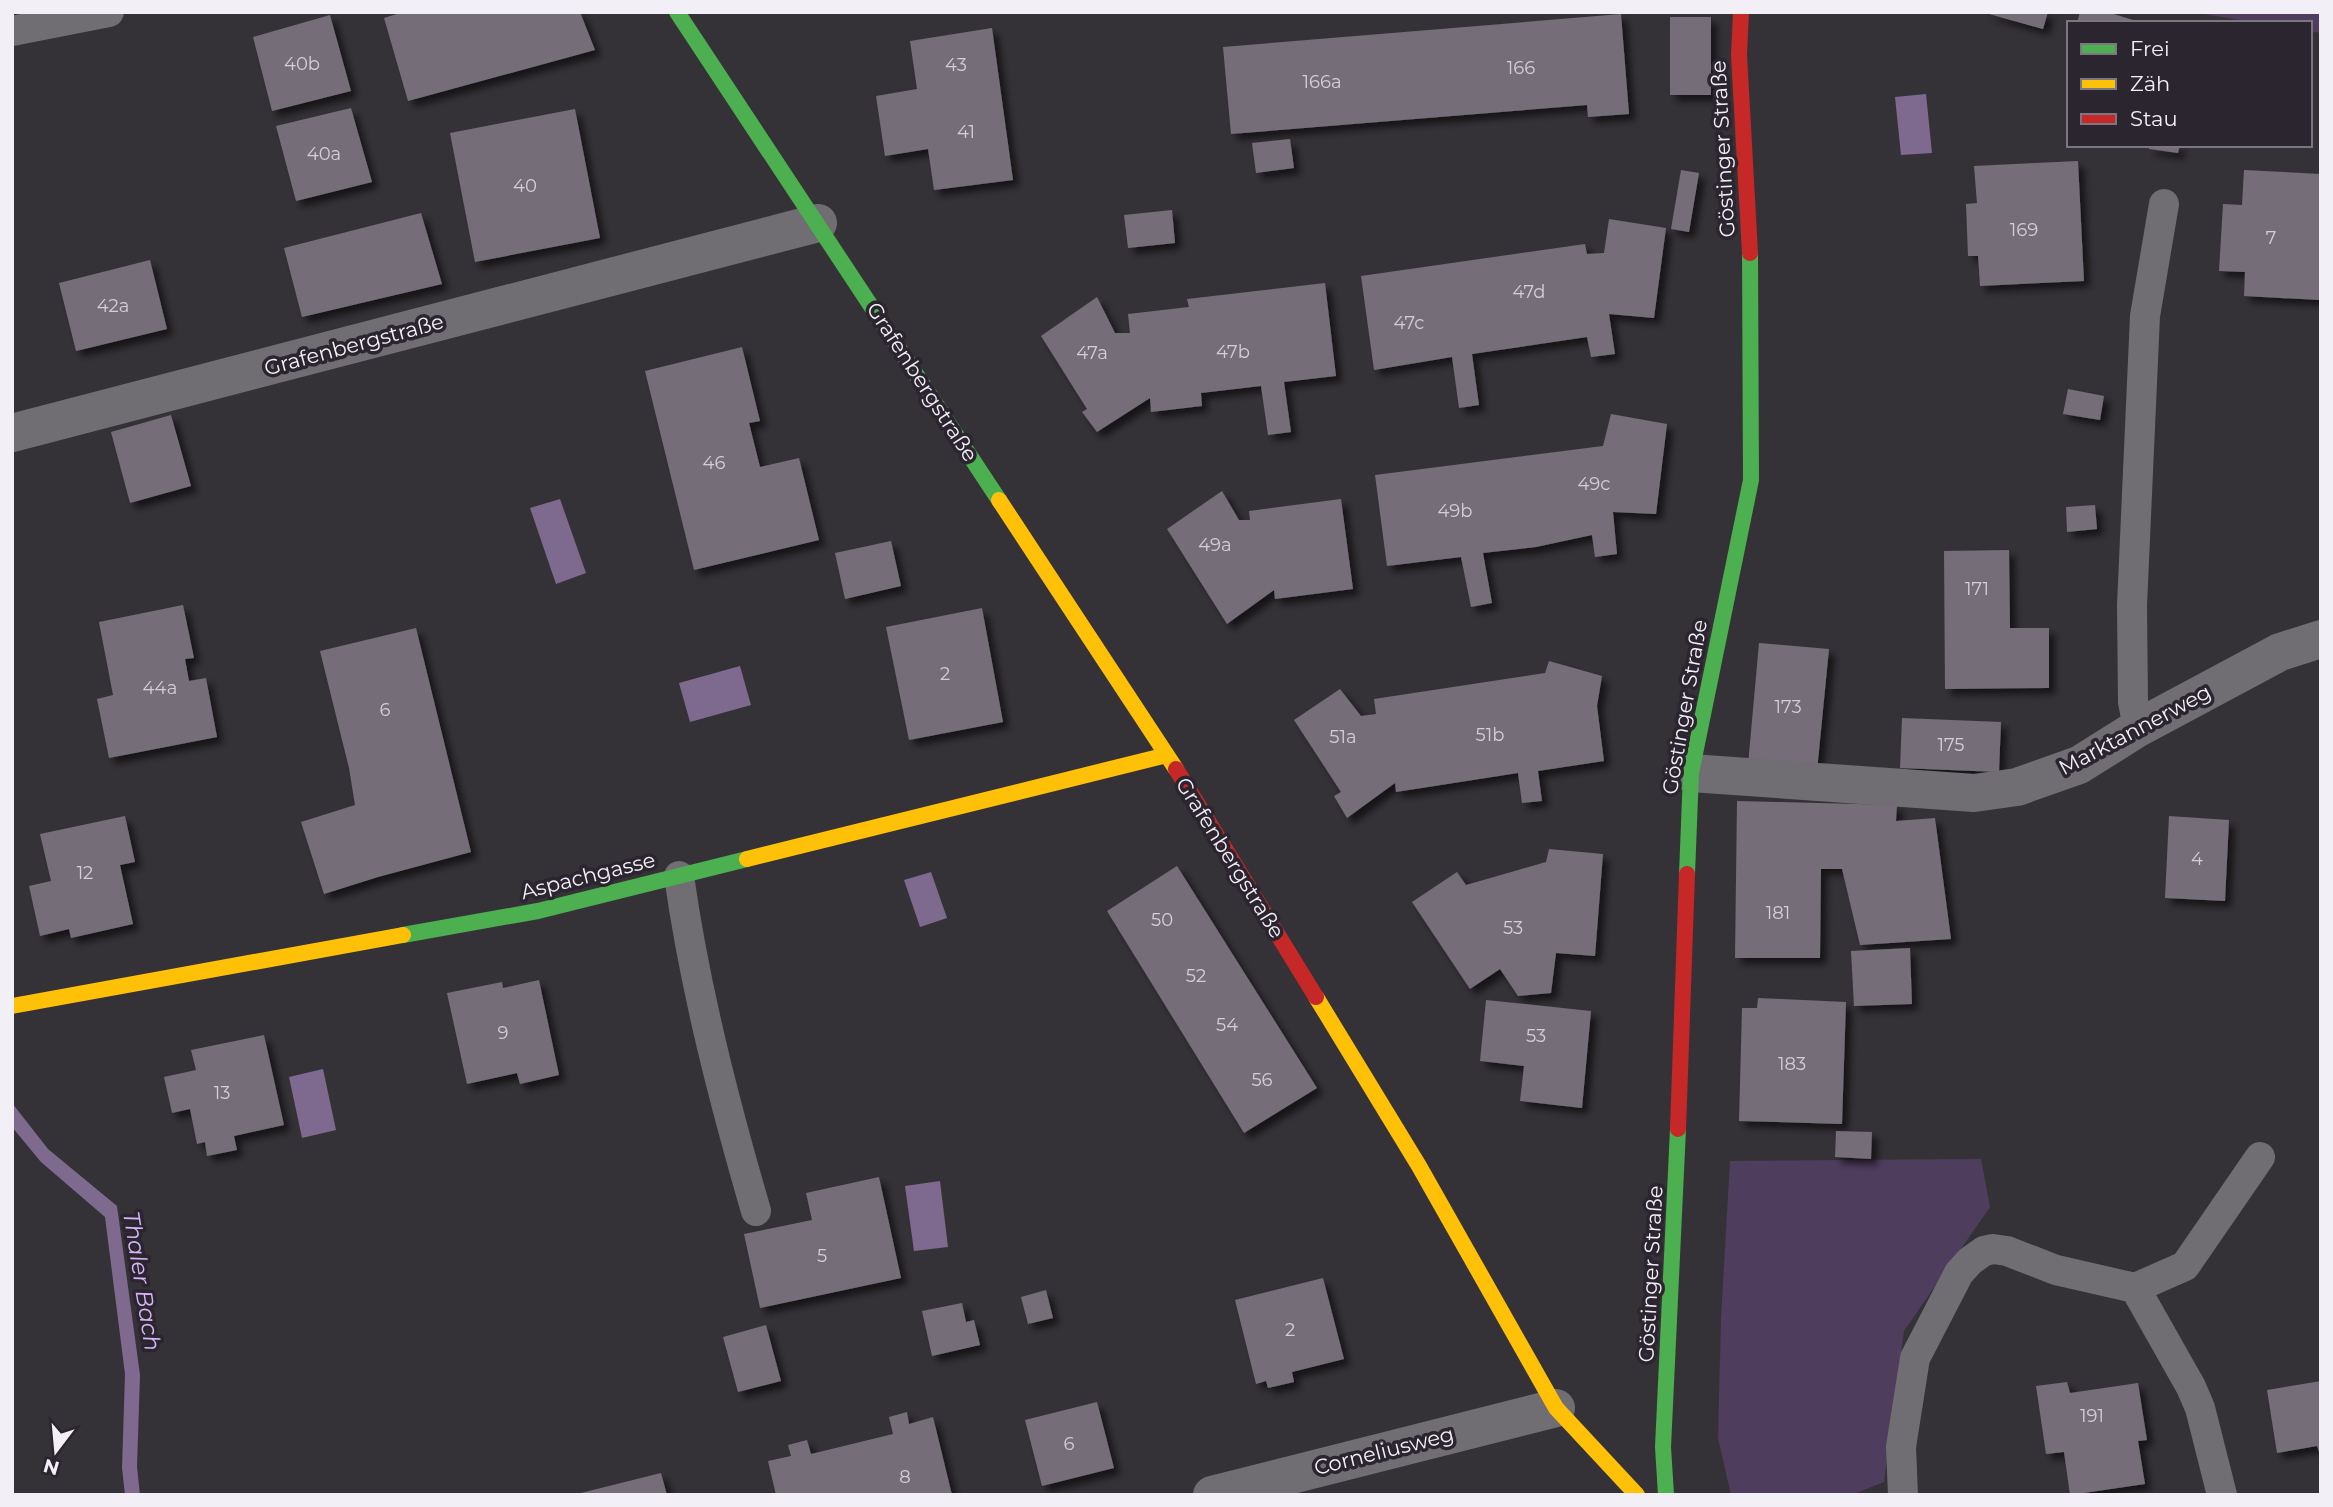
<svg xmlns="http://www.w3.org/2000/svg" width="2333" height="1507" font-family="Montserrat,sans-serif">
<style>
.green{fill:#4e3d5d}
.water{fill:#7e6a8f}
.building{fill:#746e78;filter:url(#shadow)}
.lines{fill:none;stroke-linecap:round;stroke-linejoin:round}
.lane{stroke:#706e73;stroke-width:30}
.street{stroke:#706e73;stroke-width:38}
.fast{stroke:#4caf50;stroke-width:16}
.slow{stroke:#ffc107;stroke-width:16}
.jam{stroke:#c62828;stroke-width:16}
.labels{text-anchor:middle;stroke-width:7;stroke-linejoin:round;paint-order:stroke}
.number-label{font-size:18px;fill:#d3cfd6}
.street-label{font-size:21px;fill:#f3eff6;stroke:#2b2530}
.water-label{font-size:23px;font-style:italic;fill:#d6b5f6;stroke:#2b2530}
</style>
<defs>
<filter id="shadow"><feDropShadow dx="6" dy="6" stdDeviation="3.5" flood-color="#0009"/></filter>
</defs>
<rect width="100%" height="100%" fill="#353237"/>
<!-- green -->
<path class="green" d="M 2192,12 L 2321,12 L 2321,33 L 2310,31 L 2310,23 L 2258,23 Z
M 1981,1159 L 1990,1207 L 1904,1331 L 1884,1482 L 1851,1495 L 1731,1495 L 1718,1438 L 1721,1318 L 1730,1161 Z"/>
<!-- water -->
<path class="water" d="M 1926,94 L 1932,153 L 1901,155 L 1895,97 Z
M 560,499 L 586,573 L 556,584 L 530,508 Z
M 740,666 L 751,705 L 690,722 L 679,683 Z
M 931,872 L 947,918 L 920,927 L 904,880 Z
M 323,1069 L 336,1130 L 302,1138 L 289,1077 Z
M 12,1103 L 48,1149 L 117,1206 L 140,1375 L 137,1467 L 140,1495 L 125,1495 L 122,1468 L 125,1374 L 105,1217 L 41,1162 L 12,1127 Z
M 940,1181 L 948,1247 L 914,1251 L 905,1186 Z"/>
<!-- building -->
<path class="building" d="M 403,12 L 580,12 L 595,50 L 408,101 L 384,18 Z
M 1982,12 L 2048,12 L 2043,29 Z
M 2080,12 L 2107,12 L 2143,23 L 2077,23 Z
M 1621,14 L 1629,114 L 1588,117 L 1587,105 L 1231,134 L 1223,47 Z
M 330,15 L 351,91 L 272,111 L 253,37 Z
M 1670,17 L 1711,17 L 1711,95 L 1670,95 Z
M 992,28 L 1013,180 L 934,190 L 928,149 L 885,156 L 876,96 L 917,89 L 910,41 Z
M 351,108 L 372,182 L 296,201 L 276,126 Z
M 575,109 L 600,238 L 475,262 L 450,133 Z
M 1290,139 L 1294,168 L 1256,173 L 1252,143 Z
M 2149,145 L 2180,145 L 2178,153 L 2149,149 Z
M 2078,161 L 2084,281 L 1980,286 L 1978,256 L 1968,256 L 1966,204 L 1977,203 L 1974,166 Z
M 1681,170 L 1699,173 L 1689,232 L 1671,229 Z
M 2244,170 L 2321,174 L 2320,300 L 2244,296 L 2245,272 L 2219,271 L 2223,204 L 2242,205 Z
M 1172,210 L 1175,243 L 1128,248 L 1124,215 Z
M 421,213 L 442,284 L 302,317 L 284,248 Z
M 1609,219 L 1666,228 L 1654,318 L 1609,314 L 1615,354 L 1591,357 L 1587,337 L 1472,354 L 1479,405 L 1459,408 L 1452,357 L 1374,370 L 1361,276 L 1585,244 L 1587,254 L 1604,253 Z
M 150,260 L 167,329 L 76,351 L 59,283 Z
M 1325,283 L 1336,376 L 1284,382 L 1291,432 L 1268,435 L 1261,386 L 1201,393 L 1202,406 L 1151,412 L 1150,398 L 1097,432 L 1082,412 L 1087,409 L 1041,336 L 1097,297 L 1115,333 L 1130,333 L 1128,314 L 1189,307 L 1187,299 Z
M 742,347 L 760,421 L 749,423 L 760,467 L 799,458 L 819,540 L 694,570 L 645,371 Z
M 2068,389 L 2104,396 L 2100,420 L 2063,414 Z
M 1611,414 L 1667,424 L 1656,514 L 1613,512 L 1617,554 L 1595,557 L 1592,535 L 1536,547 L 1483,553 L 1492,603 L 1471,607 L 1461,557 L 1387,566 L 1375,475 L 1603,446 Z
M 171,415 L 191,486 L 130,503 L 111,432 Z
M 1222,491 L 1239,520 L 1250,520 L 1249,511 L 1341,499 L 1353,589 L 1275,599 L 1274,590 L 1227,624 L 1167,529 Z
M 2095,505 L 2097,529 L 2067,532 L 2066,507 Z
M 891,541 L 901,586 L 845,599 L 835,553 Z
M 2009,550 L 2010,628 L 2049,628 L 2049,688 L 1945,689 L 1944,551 Z
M 183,605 L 194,658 L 185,659 L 189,681 L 206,678 L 217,737 L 109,758 L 97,699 L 113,695 L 99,622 Z
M 982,608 L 1003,722 L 909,740 L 886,627 Z
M 416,628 L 471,852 L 378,877 L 324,894 L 301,822 L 355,805 L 349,768 L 320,651 Z
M 1759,643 L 1829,649 L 1817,771 L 1748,765 Z
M 1549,661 L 1602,676 L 1597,706 L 1604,761 L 1538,771 L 1542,801 L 1522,803 L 1518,773 L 1396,792 L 1395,783 L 1347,818 L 1334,796 L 1341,792 L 1294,720 L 1340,689 L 1361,716 L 1376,714 L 1374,699 L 1545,673 Z
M 1902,718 L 2001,722 L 1999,772 L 1900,768 Z
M 1737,801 L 1897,805 L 1896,821 L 1935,818 L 1951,939 L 1860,945 L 1842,869 L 1821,869 L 1820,958 L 1735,958 Z
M 125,816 L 135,862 L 120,865 L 133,924 L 71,938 L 69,929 L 40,936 L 29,886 L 51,881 L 40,834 Z
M 2169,816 L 2229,820 L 2225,901 L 2165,898 Z
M 1549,849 L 1603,854 L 1595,956 L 1556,953 L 1551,993 L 1518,996 L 1500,969 L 1470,989 L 1412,902 L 1457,872 L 1466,885 L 1546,862 Z
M 1177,866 L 1317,1088 L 1244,1133 L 1107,911 Z
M 1910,948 L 1912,1004 L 1854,1006 L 1851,951 Z
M 539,980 L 559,1075 L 520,1084 L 517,1073 L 467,1084 L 447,993 L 502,982 L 503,988 Z
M 1758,998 L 1846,1002 L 1842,1124 L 1739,1121 L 1742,1008 L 1757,1008 Z
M 1486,1000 L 1591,1011 L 1582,1108 L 1520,1101 L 1524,1066 L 1480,1061 Z
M 264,1035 L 284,1125 L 234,1136 L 237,1150 L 207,1156 L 205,1142 L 197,1144 L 190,1109 L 172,1113 L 164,1077 L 196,1070 L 191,1050 Z
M 1836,1131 L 1872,1132 L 1871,1159 L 1835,1157 Z
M 879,1177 L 901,1278 L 760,1308 L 744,1234 L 812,1220 L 806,1193 Z
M 1323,1278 L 1344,1359 L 1292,1372 L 1294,1382 L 1268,1388 L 1266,1381 L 1256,1384 L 1235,1300 Z
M 1046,1290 L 1053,1318 L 1028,1324 L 1021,1297 Z
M 962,1303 L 966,1322 L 974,1320 L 980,1345 L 932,1356 L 922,1311 Z
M 766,1325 L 781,1381 L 738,1392 L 723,1337 Z
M 2321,1381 L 2321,1458 L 2317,1446 L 2277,1453 L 2267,1390 Z
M 2067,1382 L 2070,1393 L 2138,1383 L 2147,1440 L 2138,1441 L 2145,1484 L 2070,1495 L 2064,1452 L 2046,1454 L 2036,1386 Z
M 1097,1402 L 1114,1468 L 1042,1486 L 1025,1420 Z
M 907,1412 L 909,1424 L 933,1417 L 952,1495 L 776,1495 L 768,1461 L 791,1456 L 788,1445 L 807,1440 L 811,1454 L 893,1434 L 889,1417 Z
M 661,1473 L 667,1495 L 577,1495 L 577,1494 Z"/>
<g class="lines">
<!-- lane -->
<path class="lane" d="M 12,31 L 109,12
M 2138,728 L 2133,702 L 2132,605 L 2145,316 L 2164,204
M 679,876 C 695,989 724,1101 756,1211
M 2135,1288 L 2185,1266 L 2260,1157
M 1903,1495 L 1901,1447 L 1915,1358 L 1959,1273 L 1970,1261 L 1984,1251 L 1993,1249 L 2007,1251 L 2056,1270 L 2135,1288 L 2191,1387 L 2200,1408 L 2222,1495"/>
<!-- street -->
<path class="street" d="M 12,433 L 818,223
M 1691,773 L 1974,793 L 2017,787 L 2079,765 L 2138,728 L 2280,652 L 2321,639
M 1212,1495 L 1556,1408"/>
<!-- fast -->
<path class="fast" d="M 677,12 L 999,500
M 1687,874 L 1691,773 L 1751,480 L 1750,253
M 403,935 L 538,911 L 747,859
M 1666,1495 L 1663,1447 L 1678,1129"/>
<!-- slow -->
<path class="slow" d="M 999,500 L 1176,769
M 747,859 L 1167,755
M 1316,997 L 1419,1166 L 1556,1408 L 1637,1495
M 12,1006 L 403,935"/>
<!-- jam -->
<path class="jam" d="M 1741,12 L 1739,55 L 1750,253
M 1176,769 L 1316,997
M 1678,1129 L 1687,874"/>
</g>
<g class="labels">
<!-- number labels -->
<g class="number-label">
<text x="302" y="70">40b</text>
<text x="956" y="71">43</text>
<text x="1521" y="74">166</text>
<text x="1322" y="88">166a</text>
<text x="966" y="138">41</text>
<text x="324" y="160">40a</text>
<text x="525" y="192">40</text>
<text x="2024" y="236">169</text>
<text x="2271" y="244">7</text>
<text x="1529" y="298">47d</text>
<text x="113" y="312">42a</text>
<text x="1409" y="329">47c</text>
<text x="1233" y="358">47b</text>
<text x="1092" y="359">47a</text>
<text x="714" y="469">46</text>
<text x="1594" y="490">49c</text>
<text x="1455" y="517">49b</text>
<text x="1215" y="551">49a</text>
<text x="1977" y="595">171</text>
<text x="945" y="680">2</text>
<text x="160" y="694">44a</text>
<text x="1788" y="713">173</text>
<text x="385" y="716">6</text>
<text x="1490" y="741">51b</text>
<text x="1343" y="743">51a</text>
<text x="1951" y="751">175</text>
<text x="2197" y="865">4</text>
<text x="85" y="879">12</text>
<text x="1778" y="919">181</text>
<text x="1162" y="926">50</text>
<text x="1513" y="934">53</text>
<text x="1196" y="982">52</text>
<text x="1227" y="1031">54</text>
<text x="503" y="1039">9</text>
<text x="1536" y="1042">53</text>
<text x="1792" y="1070">183</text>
<text x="1262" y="1086">56</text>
<text x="222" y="1099">13</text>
<text x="822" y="1262">5</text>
<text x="1290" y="1336">2</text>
<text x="2092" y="1422">191</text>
<text x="1069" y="1450">6</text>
<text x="905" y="1483">8</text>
</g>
<!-- street labels -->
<g class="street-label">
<text transform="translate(1723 149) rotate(-93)" y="7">Göstinger Straße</text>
<text transform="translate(354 345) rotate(-15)" y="7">Grafenbergstraße</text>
<text transform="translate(922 382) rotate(57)" y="7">Grafenbergstraße</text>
<text transform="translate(1685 707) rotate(-80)" y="7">Göstinger Straße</text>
<text transform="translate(2135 730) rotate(-28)" y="7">Marktannerweg</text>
<text transform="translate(1230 858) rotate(58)" y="7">Grafenbergstraße</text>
<text transform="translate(588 876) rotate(-14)" y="7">Aspachgasse</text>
<text transform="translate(1651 1274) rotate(-87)" y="7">Göstinger Straße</text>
<text transform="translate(1384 1451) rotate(-14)" y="7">Corneliusweg</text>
</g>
<!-- water labels -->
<g class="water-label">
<text transform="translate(142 1281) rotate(81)" y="8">Thaler Bach</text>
</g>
</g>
<!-- border -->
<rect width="2333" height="1507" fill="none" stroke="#f3eff6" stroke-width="28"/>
<!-- legend -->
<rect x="2067" y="21" width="245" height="126" fill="#2b2530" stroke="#7b767f" stroke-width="2"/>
<rect x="2081" y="44" width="35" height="10" fill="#4caf50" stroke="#7b767f" stroke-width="2"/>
<text x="2130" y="56" font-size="21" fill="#f3eff6">Frei</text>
<rect x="2081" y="79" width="35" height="10" fill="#ffc107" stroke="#7b767f" stroke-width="2"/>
<text x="2130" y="91" font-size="21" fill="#f3eff6">Zäh</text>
<rect x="2081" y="114" width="35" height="10" fill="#c62828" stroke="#7b767f" stroke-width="2"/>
<text x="2130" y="126" font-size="21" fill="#f3eff6">Stau</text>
<!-- north arrow -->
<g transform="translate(56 1451) rotate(196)" stroke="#2b2530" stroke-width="5" paint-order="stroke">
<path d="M0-5L12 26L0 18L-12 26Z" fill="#f3eff6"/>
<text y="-10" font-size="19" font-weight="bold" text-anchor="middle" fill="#f3eff6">N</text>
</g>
</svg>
